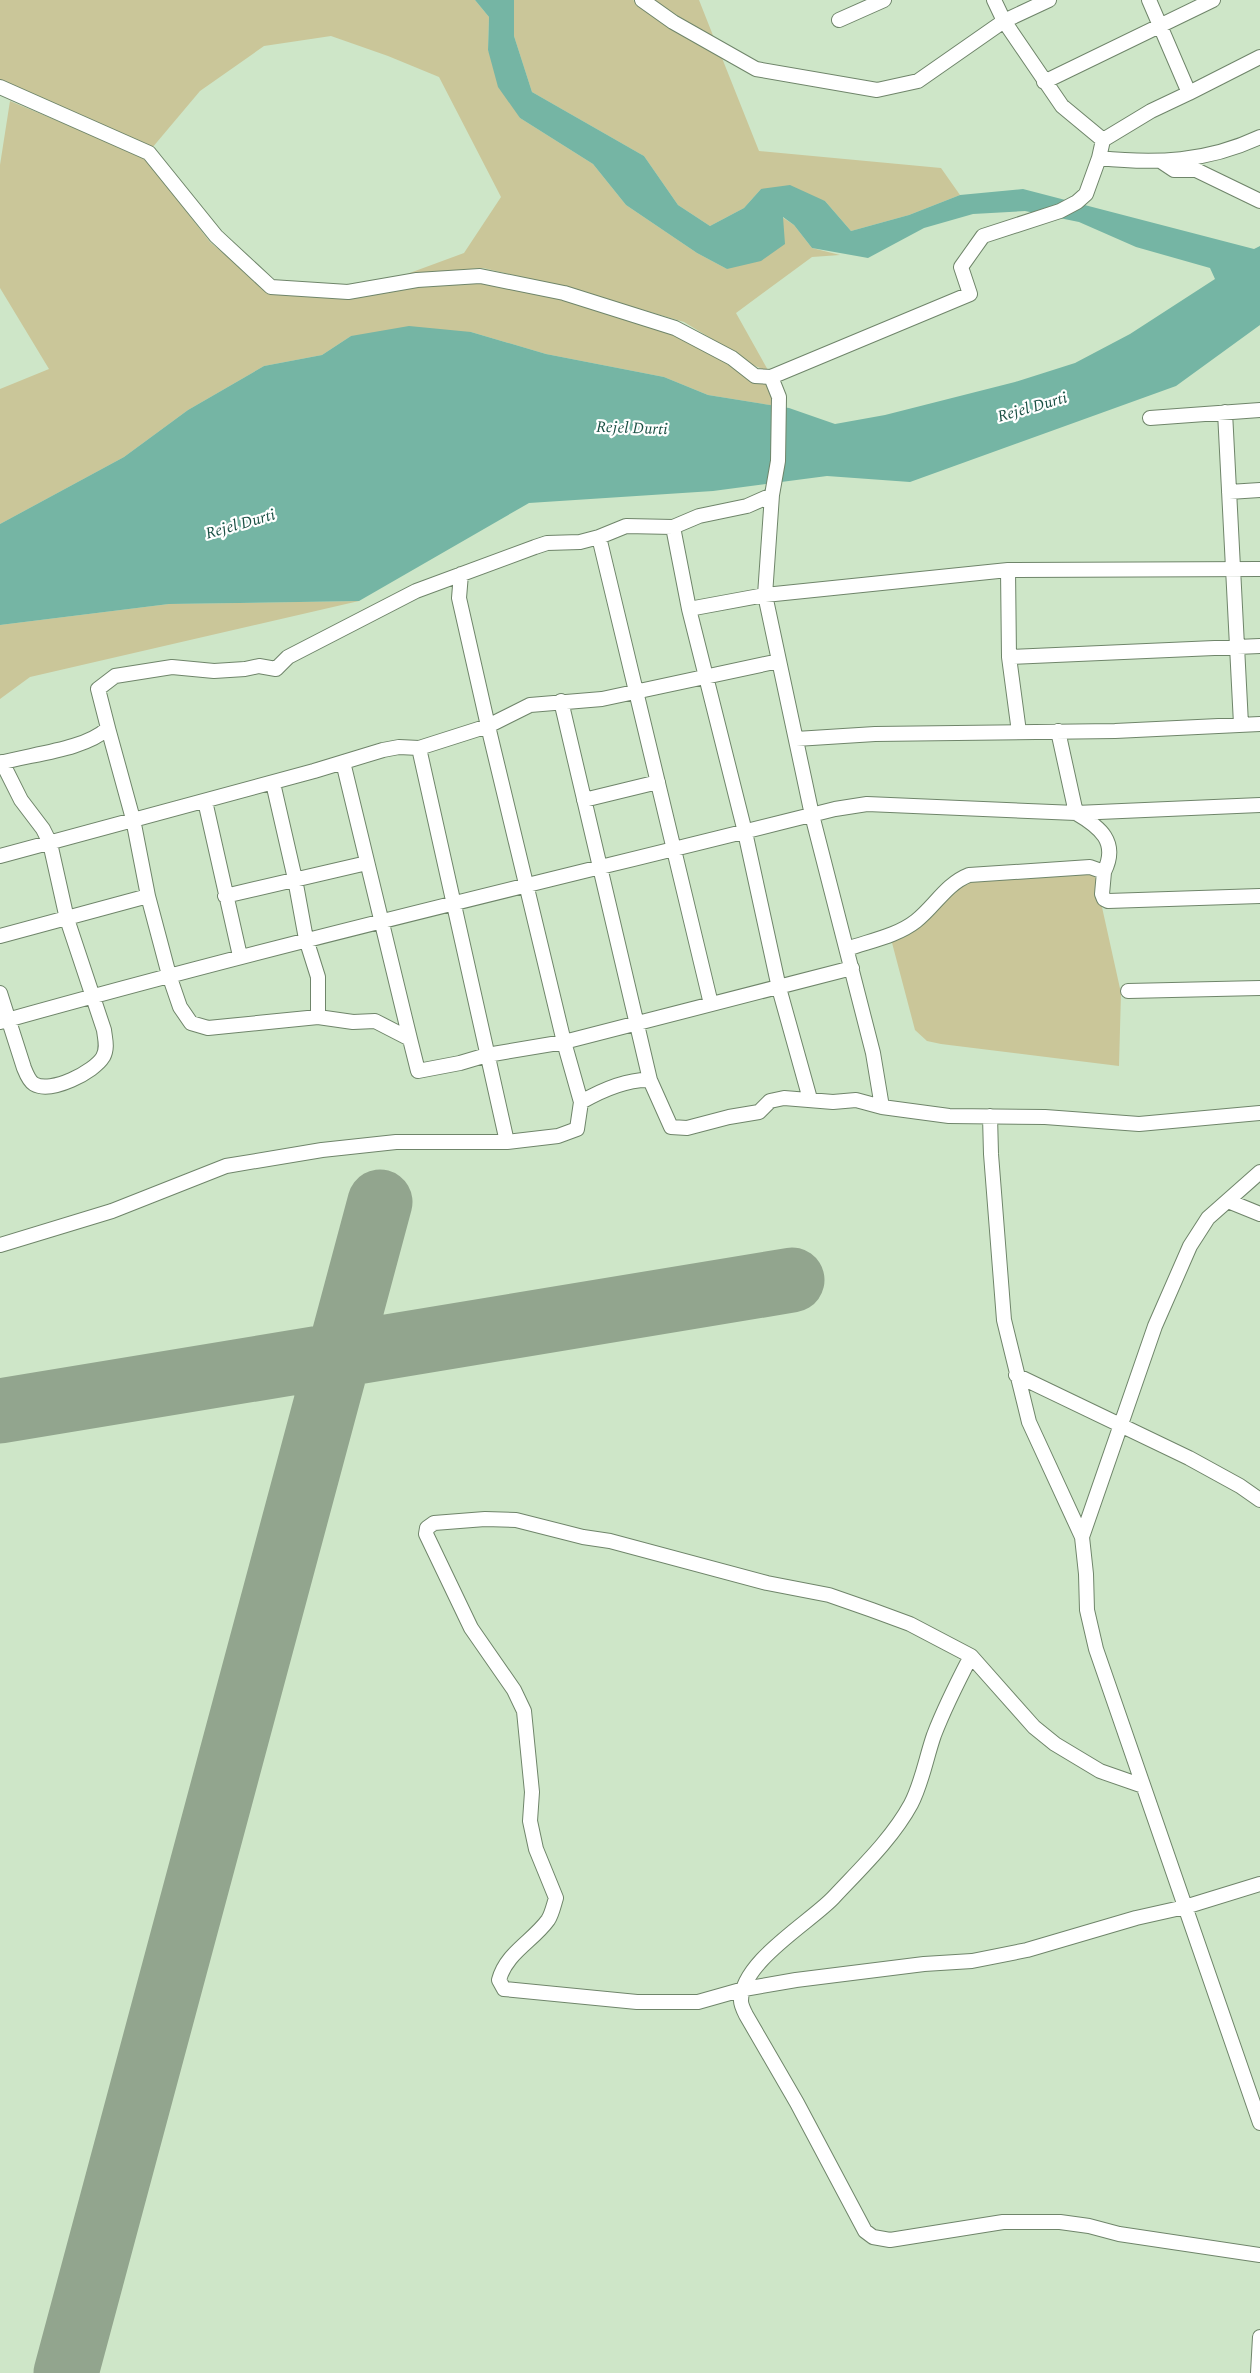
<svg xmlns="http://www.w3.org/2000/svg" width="1260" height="2373" font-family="Spectral,serif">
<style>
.green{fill:#cac699}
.water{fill:#75b5a4}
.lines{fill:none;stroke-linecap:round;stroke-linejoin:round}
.runway{stroke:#92a58e;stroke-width:65}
.minor-casing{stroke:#6f856a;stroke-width:16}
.minor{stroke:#fff;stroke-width:14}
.labels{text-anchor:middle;stroke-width:4.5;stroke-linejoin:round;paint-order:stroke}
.water-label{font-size:16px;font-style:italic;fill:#1b5145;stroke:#fff}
</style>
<rect width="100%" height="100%" fill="#cee6c8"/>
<!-- green -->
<path class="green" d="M 0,0 L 475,0 L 489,17 L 488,50 L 520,118 L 593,164 L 626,205 L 697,253 L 727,269 L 782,217 L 794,225 L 812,248 L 840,255 L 812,257 L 736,313 L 769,372 L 748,363 L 730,350 L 684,322 L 566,287 L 483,268 L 407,274 L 464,253 L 501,197 L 439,77 L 388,56 L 331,36 L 264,46 L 200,91 L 152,148 L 0,81 Z
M 514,0 L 633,0 L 668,24 L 720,53 L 759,151 L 941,168 L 960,195 L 909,215 L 851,231 L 825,201 L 761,189 L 744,208 L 710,226 L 678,205 L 644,156 L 532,92 L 514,36 Z
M 652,0 L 699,0 L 714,38 Z
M 10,101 L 144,157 L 210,242 L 269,292 L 481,280 L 563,296 L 674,332 L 769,380 L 776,406 L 708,395 L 664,377 L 546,354 L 471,332 L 351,336 L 322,355 L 264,366 L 188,410 L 124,457 L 0,524 L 0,389 L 49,369 L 0,288 L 0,165 Z
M 359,601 L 30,677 L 0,699 L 0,625 L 169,604 Z
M 1094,871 L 1121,993 L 1119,1066 L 941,1044 L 927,1041 L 915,1030 L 891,939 L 964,880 Z"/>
<!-- water -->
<path class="water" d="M 475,0 L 514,0 L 514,36 L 532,92 L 644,156 L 678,205 L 710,226 L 744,208 L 761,189 L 790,185 L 825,201 L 851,231 L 909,215 L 960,195 L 1023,189 L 1254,249 L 1260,246 L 1260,325 L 1176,386 L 910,482 L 827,476 L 713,491 L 529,503 L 359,601 L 169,604 L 0,625 L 0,524 L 124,457 L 188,410 L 264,366 L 322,355 L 351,336 L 409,326 L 471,332 L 546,354 L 664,377 L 708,395 L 789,408 L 835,424 L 885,415 L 1015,382 L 1075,363 L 1130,334 L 1215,279 L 1210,268 L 1136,247 L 1079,222 L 1025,211 L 973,214 L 924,228 L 868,258 L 812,248 L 794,225 L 783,217 L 785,244 L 761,261 L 727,269 L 697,253 L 626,205 L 593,164 L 520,118 L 498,87 L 488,50 L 489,17 Z"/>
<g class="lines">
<!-- runway -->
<path class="runway" d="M 0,1411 L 792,1280
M 66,2373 L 380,1202"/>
<!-- minor casing -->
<g class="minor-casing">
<path id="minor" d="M 642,0 L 673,22 L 756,69 L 877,90 L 918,81 L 1004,21 L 1049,0
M 994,0 L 1004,21 L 1062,106 L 1103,140
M 839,20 L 884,0
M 1044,82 L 1213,0
M 0,87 L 149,153 L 216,236 L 271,287 L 348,292 L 417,280 L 480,276 L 564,293 L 675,328 L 732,358 L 755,376 L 771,377 L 970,294 L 961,267 L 983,236 L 1060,211 L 1077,202 L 1086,194 L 1099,158 L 1103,140 L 1151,111 L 1189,93 L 1149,0
M 1189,93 L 1260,57
M 1099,158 C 1156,164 1207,162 1260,137
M 1162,162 L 1174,170 L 1196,170 L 1260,201
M 771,377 L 779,397 L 778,461 L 772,495 L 765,595 L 812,815 L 873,1053 L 882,1107
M 1225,412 L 1241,724
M 1150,418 L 1260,410
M 1229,492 L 1260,490
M 673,527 L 689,609 L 745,832 L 779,988 L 810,1099
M 599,537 L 711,1004
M 1008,570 L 1009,657 L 1019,732
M 461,574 L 459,598 L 488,726 L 564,1042 L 581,1102
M 689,609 L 765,595 L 1008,570 L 1260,569
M 1009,657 L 1260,646
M 561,701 L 650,1080
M 108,728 L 133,819 L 148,896 L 169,975 L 180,1007 L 191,1023 L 208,1028 L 318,1017 L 353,1022 L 375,1021 L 410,1039 L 418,1071 L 460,1063 L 487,1055 L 564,1042 L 852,968
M 1058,731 L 1076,813 C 1100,827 1119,842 1104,872
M 796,739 L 875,734 L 1115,731 L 1260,724
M 419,748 L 507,1142
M 343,762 L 410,1039
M 0,763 C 31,754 85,750 108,728 L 98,689 L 115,676 L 172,667 L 214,671 L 245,669 L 259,666 L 276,669 L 288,657 L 416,591 L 535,547 L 547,543 L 580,542 L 599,537 L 626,526 L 673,527 L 699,516 L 747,506 L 772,495
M 273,783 L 295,879 L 306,939 L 318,977 L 318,1017
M 584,800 L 658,782
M 205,801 L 240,956
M 0,856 L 314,771 L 383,750 L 399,747 L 419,748 L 488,726 L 530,705 L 602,699 L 779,661
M 225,896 L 367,863
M 0,936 L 148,896
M 847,949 C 869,941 897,936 916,921 C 935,906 946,884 969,875 L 1090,867 L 1104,872 L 1102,894 L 1104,899 L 1108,901 L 1260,896
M 1128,991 L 1260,988
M 0,993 L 24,1068 C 26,1073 29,1081 34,1084 C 51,1094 94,1072 103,1057 C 108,1048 105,1039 104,1030 L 67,919 L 50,843 L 43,829 L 21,800 L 2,762
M 0,1022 C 277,944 556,879 835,809 L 867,804 L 1076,813 L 1260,805
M 990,1116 L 991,1154 L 1004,1320 L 1029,1422 L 1082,1537 L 1086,1574 L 1087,1610 L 1096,1649 L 1260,2123
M 1228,1201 L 1260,1214
M 0,1245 L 112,1211 L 226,1166 L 322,1150 L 396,1142 L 507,1142 L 558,1136 L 577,1129 L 581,1102 C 602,1090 626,1079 650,1080 L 671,1127 L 687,1128 L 729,1117 L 759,1112 L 770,1101 L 784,1098 L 833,1102 L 856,1100 L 882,1107 L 949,1116 L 1045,1117 L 1139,1124 L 1260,1113
M 1016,1375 L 1189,1458 L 1240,1486 L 1260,1500
M 1082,1537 L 1155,1326 L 1190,1246 L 1208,1218 L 1260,1172
M 971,1656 C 958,1681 944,1709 934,1735 C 926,1758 922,1783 911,1804 C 892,1839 860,1869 833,1898 C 809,1923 741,1962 741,2001 C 741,2005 744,2011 746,2015 L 797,2103 L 865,2231 L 873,2237 L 890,2240 L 1003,2222 L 1060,2222 L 1089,2226 L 1119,2234 L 1260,2255
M 1143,1786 L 1100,1771 L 1055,1744 L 1034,1727 L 971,1656 L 910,1624 L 872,1610 L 829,1595 L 767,1583 L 610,1541 L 583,1537 L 516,1520 L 485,1519 L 434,1523 L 427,1528 L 426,1534 L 471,1628 L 514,1690 L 524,1711 L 532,1792 L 530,1821 L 536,1849 L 556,1898 C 554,1904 552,1914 548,1920 C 533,1941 506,1953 499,1980 L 504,1989 L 637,2002 L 698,2002 L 744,1989 L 796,1980 L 924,1964 L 972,1961 L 1027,1950 L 1136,1918 L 1185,1907 L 1260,1884
M 1258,2373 L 1260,2337"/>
</g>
<!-- minor -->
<use href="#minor" class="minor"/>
</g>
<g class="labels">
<!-- water labels -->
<g class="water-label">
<text transform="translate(1032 406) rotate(-16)" y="6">Rejel Durti</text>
<text transform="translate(632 427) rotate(2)" y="6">Rejel Durti</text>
<text transform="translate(240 523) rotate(-16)" y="6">Rejel Durti</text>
</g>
</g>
</svg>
